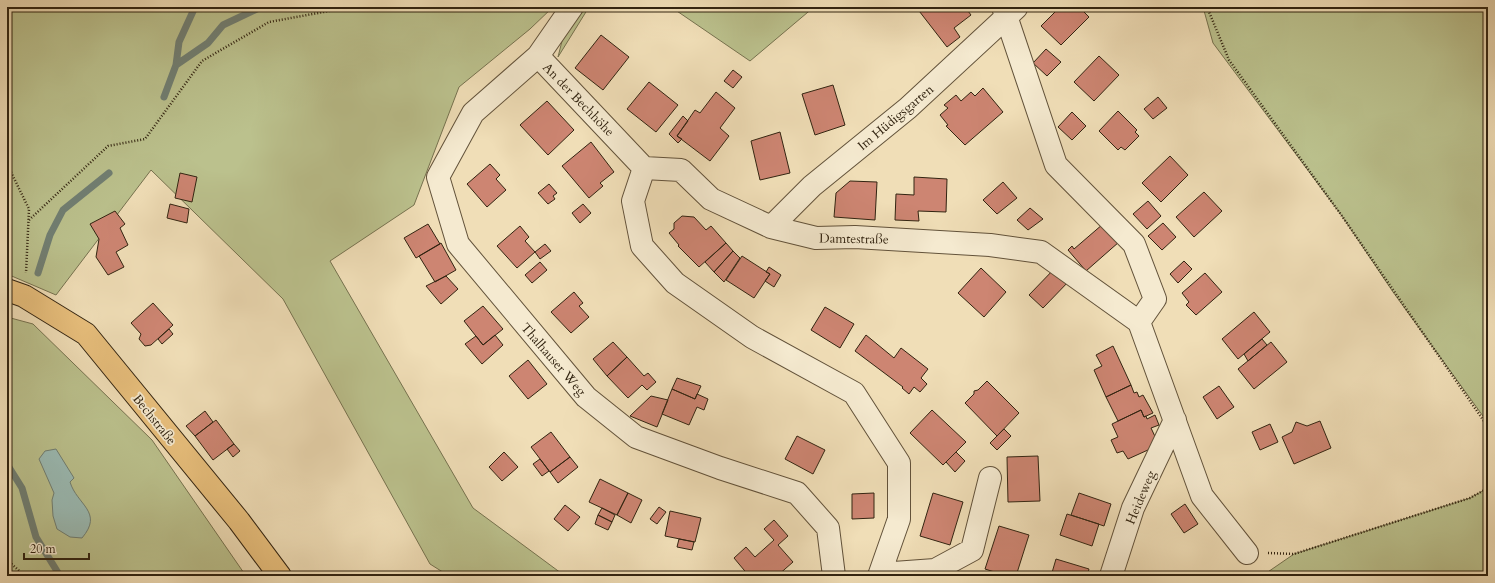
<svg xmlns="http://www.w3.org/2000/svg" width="1495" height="583" font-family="Cardo,serif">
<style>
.green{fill:#bbc18d;stroke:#76724f}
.water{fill:#9bbbb4;stroke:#717f73}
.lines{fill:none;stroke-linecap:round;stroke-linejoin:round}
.stream{stroke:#717f73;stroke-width:7}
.building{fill:#cd8572;stroke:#322411}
.minor-casing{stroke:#62523a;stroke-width:24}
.major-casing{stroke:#322411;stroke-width:24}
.path{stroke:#322411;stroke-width:2.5;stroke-dasharray:1 2;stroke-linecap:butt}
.minor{stroke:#f5ead0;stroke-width:22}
.major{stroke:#e8bf7c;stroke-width:22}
.labels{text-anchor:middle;stroke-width:3.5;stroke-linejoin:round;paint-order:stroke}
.street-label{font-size:13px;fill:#322411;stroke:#f5ead0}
</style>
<rect width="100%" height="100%" fill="#f0deb7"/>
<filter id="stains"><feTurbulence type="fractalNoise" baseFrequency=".005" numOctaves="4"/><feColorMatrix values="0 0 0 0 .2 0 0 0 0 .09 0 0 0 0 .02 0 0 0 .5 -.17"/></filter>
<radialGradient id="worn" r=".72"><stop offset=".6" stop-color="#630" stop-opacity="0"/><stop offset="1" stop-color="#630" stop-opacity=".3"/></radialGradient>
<!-- green -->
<path class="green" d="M 7,7 L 553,7 L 530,29 L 459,87 L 414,205 L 330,261 L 473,508 L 565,576 L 449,576 L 430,564 L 283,299 L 151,170 L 56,295 L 7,274 Z
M 582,7 L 589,7 L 558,57 L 563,37 Z
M 671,7 L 814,7 L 750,61 Z
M 1203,7 L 1488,7 L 1488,423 L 1393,292 L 1342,216 L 1213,43 Z
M 7,317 L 33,324 L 152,440 L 246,576 L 7,576 Z
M 1488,488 L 1488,576 L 1262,576 L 1294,554 L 1470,498 Z"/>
<!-- water -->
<path class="water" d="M 56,449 L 74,478 L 70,482 C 77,505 104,512 82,538 L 70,537 L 57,529 L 53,516 L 52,500 L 54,493 L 39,459 L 45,451 Z"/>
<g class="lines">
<!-- stream -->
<path class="stream" d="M 176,65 L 179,42 L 195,7
M 164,97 L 176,65 L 208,43 L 223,25 L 261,7
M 38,273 L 50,235 L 63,210 L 109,173
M 7,464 L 22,488 L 36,537 L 60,576"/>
</g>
<!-- building -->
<path class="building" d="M 916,7 L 965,7 L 971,15 L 954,28 L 960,37 L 947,47 Z
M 1060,7 L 1079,7 L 1089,17 L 1061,45 L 1041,26 Z
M 601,35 L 629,57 L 603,90 L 575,68 Z
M 1046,49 L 1061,62 L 1047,76 L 1033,63 Z
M 1099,56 L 1119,75 L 1094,101 L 1074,82 Z
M 733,70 L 742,77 L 733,88 L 724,81 Z
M 649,82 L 678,105 L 656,132 L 627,109 Z
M 833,85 L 845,125 L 815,135 L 802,94 Z
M 983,88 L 1003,112 L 965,145 L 946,126 L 948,125 L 940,115 L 948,108 L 944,105 L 956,95 L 961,101 L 971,92 L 975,96 Z
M 716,92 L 735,108 L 720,128 L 729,136 L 710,161 L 677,136 L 695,110 L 700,113 Z
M 1158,97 L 1167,108 L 1153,119 L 1144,109 Z
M 547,101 L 574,130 L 548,155 L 520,125 Z
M 1118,111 L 1137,130 L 1135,132 L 1139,136 L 1125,150 L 1121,147 L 1118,150 L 1099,131 Z
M 1072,112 L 1086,126 L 1072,140 L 1058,127 Z
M 683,116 L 688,121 L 677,136 L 682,139 L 678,143 L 669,134 Z
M 780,132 L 790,173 L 760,180 L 751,141 Z
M 591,142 L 614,172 L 600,183 L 603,186 L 589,198 L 562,166 Z
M 1170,156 L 1188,175 L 1161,202 L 1142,183 Z
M 490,164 L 500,175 L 496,179 L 506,190 L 487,207 L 467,184 Z
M 180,173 L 197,177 L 192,202 L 175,198 Z
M 914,177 L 947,179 L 946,212 L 918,211 L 919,221 L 895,220 L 896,194 L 914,195 Z
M 850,181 L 877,182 L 875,220 L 834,217 L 836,193 Z
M 1003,182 L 1017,198 L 997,214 L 983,200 Z
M 549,184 L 557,193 L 553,196 L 555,199 L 548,204 L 538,193 Z
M 1204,192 L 1222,211 L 1194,237 L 1176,217 Z
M 1148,201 L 1161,216 L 1147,229 L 1133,214 Z
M 170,204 L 189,209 L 187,223 L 167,218 Z
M 583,204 L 591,213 L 580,223 L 572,213 Z
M 1030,208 L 1043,219 L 1028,230 L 1017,220 Z
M 115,211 L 125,224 L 120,228 L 128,245 L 116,252 L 124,267 L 108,275 L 96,257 L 99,239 L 90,224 Z
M 682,216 L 694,217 L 706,230 L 711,226 L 726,243 L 699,267 L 678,246 L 679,245 L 669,233 L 674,229 L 674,223 Z
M 1163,223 L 1176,237 L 1162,250 L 1148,236 Z
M 428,224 L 440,244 L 416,258 L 404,238 Z
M 1103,224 L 1119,242 L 1086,271 L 1068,250 L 1072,246 L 1074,249 Z
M 520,226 L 529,237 L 525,241 L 535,252 L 517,268 L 497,246 Z
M 441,243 L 456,270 L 435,282 L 419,256 Z
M 726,243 L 733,251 L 714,272 L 705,262 Z
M 545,244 L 551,251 L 540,259 L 535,252 Z
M 733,251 L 740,258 L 724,282 L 714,272 Z
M 742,256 L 770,274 L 754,298 L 726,280 Z
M 1184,261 L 1192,269 L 1178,283 L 1170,274 Z
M 540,262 L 547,270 L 532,283 L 525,275 Z
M 1057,266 L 1071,279 L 1043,308 L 1029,295 Z
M 769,267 L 781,275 L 774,287 L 765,281 L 770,274 L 766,272 Z
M 981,268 L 1006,292 L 984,317 L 958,293 Z
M 1205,273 L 1222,292 L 1196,315 L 1186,305 L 1189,302 L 1182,293 Z
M 446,276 L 458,289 L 441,304 L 426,286 Z
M 574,292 L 583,303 L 579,306 L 589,317 L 571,333 L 551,312 Z
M 153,303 L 173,325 L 151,345 L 145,346 L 139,339 L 141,334 L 131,323 Z
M 483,306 L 503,329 L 483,345 L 464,321 Z
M 825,307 L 854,324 L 840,348 L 811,330 Z
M 1254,312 L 1270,332 L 1238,359 L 1222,339 Z
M 169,329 L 173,334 L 162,344 L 158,339 Z
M 495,335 L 503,345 L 482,364 L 465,344 L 476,336 L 483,345 Z
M 866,335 L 894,358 L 901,348 L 928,369 L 921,378 L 927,384 L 920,392 L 914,387 L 909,394 L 902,388 L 903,387 L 855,351 Z
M 1262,339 L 1267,345 L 1248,361 L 1244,354 Z
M 613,342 L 627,357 L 607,376 L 593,359 Z
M 1271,342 L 1287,362 L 1254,389 L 1238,369 Z
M 1113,346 L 1131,385 L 1106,397 L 1094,370 L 1102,366 L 1096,355 Z
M 627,357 L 644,376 L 648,373 L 656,382 L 647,390 L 642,385 L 628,398 L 607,376 Z
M 528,360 L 547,384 L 528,399 L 509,376 Z
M 677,378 L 701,386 L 695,399 L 672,389 Z
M 987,381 L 1019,413 L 997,436 L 965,403 L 974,394 L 974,391 L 978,390 Z
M 1131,385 L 1134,393 L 1137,392 L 1139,397 L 1143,395 L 1153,413 L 1144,417 L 1141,410 L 1118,421 L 1106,397 Z
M 1219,386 L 1234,407 L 1217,419 L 1203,397 Z
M 672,389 L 695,399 L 697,394 L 708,399 L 704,410 L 697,407 L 689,425 L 662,414 Z
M 651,396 L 668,400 L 657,427 L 630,416 Z
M 932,410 L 966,442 L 943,465 L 910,433 Z
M 1141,410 L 1144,417 L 1146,416 L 1147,419 L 1155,415 L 1159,425 L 1151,428 L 1159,445 L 1128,459 L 1123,451 L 1117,453 L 1111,440 L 1118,437 L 1112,424 Z
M 205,411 L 213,422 L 195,436 L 186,426 Z
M 216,420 L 234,444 L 213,460 L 195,436 Z
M 1320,421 L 1331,448 L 1294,464 L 1282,437 L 1292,432 L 1296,422 L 1307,426 Z
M 1270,424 L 1278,442 L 1260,450 L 1252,432 Z
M 1004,429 L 1011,436 L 997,450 L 990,443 Z
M 551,432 L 570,457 L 550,472 L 531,447 Z
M 797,436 L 825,450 L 813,474 L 785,459 Z
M 234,444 L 240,451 L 233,457 L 227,449 Z
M 504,452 L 518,467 L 502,481 L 489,467 Z
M 956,452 L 965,461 L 955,472 L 946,462 Z
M 1038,456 L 1040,501 L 1008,502 L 1007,457 Z
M 570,457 L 578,467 L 558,483 L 550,472 Z
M 540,459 L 549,471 L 542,476 L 533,464 Z
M 600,479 L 628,493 L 617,515 L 589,502 Z
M 628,493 L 642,500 L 631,523 L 617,515 Z
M 874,493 L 874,518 L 852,519 L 852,494 Z
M 933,493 L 963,502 L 950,545 L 920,536 Z
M 1079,493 L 1111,504 L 1104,526 L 1071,515 Z
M 1185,504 L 1198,524 L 1184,533 L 1171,514 Z
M 565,505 L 580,517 L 568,531 L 554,519 Z
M 659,507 L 666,512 L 657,524 L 650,519 Z
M 602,508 L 615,515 L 612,522 L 598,515 Z
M 670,511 L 701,518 L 695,542 L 665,536 Z
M 1067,514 L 1099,524 L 1092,546 L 1060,535 Z
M 598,515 L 612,522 L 608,530 L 595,524 Z
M 774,520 L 788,536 L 778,545 L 793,562 L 777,576 L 761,576 L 757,572 L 749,576 L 734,558 L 746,547 L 755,557 L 774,540 L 764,529 Z
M 999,526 L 1029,535 L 1016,576 L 1007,576 L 985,569 Z
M 679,539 L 694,542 L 692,550 L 677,547 Z
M 1056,559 L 1089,569 L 1087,576 L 1051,576 Z"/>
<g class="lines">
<!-- minor casing -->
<g class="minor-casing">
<path id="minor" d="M 572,7 L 538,56 L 644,168
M 1003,7 L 1056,165 L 1134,244 L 1155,299 L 1139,322
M 538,56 L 473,113 L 438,177 L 458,244 L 586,397 L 636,437 L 720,468 L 797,493 L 828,528 L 834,576
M 771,227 L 812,186 L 908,108 L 1016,8
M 1139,322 L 1202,496 L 1247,553
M 880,574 L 935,570 L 972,550 L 990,478
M 879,576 L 899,519 L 899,463 L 854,393 L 752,337 L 675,283 L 642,246 L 633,201 L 644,168 L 681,170 L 711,199 L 771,227 L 816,238 L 855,237 L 990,245 L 1041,252 L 1139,322
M 1111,576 L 1133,508 L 1175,420"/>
</g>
<!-- major casing -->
<g class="major-casing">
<path id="major" d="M 7,290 L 24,296 L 86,334 L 239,521 L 280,576"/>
</g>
<!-- path -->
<path class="path" d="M 1207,7 L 1229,60 L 1342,216 L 1488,427
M 7,164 L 29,209 L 26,273
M 29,220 L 108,146 L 145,139 L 202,61 L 269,22 L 340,9 L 343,7
M 1268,553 L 1294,554 L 1470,498 L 1488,488
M 7,560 L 25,576"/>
<!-- minor -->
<use href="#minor" class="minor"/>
<!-- major -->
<use href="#major" class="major"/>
</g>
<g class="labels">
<!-- street labels -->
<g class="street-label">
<text transform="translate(579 99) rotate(46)" y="5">An der Bechhöhe</text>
<text transform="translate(895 117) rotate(-40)" y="5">Im Hüdigsgarten</text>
<text transform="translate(854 238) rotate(1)" y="5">Damtestraße</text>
<text transform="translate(554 359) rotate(49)" y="5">Thalhauser Weg</text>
<text transform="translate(155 419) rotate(51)" y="5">Bechstraße</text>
<text transform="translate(1140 497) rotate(-67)" y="5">Heideweg</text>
</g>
</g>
<!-- margin -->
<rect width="1495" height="583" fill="none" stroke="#f0deb7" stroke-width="24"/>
<rect x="8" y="8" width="1479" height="567" fill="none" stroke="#322411" stroke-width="2"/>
<rect x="12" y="12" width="1471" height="559" fill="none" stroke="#322411"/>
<!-- scale -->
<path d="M24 553v6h65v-6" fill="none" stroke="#322411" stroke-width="2"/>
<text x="30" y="553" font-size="12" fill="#322411" stroke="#f5ead0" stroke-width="3" paint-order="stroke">20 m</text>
<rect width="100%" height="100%" filter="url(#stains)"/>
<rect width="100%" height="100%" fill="url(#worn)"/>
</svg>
